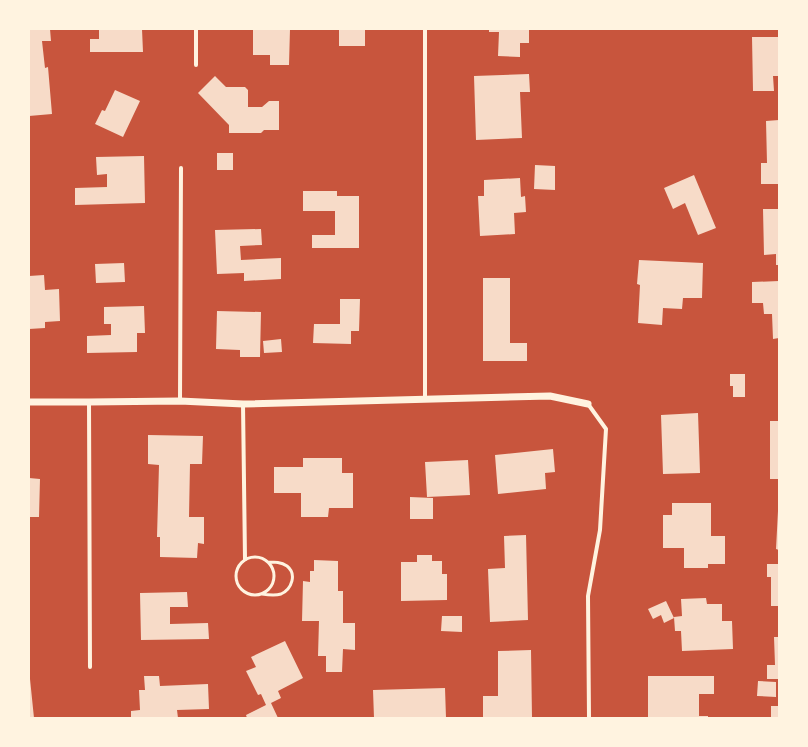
<svg xmlns="http://www.w3.org/2000/svg" width="808" height="747" font-family="'PT Sans',sans-serif">
<style>
.building{fill:#f7dbc8}
.lines{fill:none;stroke-linecap:round;stroke-linejoin:round}
.service{stroke:#fff3e0;stroke-width:3}
.minor{stroke:#fff3e0;stroke-width:4}
.tertiary{stroke:#fff3e0;stroke-width:7}
</style>
<rect width="100%" height="100%" fill="#c8553d"/>
<!-- building -->
<path class="building" d="M 29,29 L 50,29 L 51,41 L 42,41 L 45,68 L 48,67 L 52,114 L 29,116 Z
M 99,29 L 142,29 L 143,52 L 90,52 L 90,39 L 99,39 Z
M 253,29 L 290,29 L 289,65 L 270,65 L 270,55 L 253,55 Z
M 339,29 L 365,29 L 365,46 L 339,46 Z
M 489,29 L 529,29 L 529,43 L 520,43 L 520,57 L 498,56 L 499,32 L 489,32 Z
M 752,37 L 779,37 L 779,76 L 773,76 L 774,91 L 753,91 Z
M 529,74 L 530,92 L 520,92 L 522,138 L 476,140 L 474,76 Z
M 215,76 L 226,87 L 245,87 L 248,90 L 248,107 L 262,107 L 269,101 L 279,101 L 279,130 L 264,130 L 261,133 L 229,133 L 229,125 L 198,93 Z
M 115,90 L 140,101 L 123,137 L 95,124 L 102,110 L 105,111 Z
M 779,120 L 779,184 L 761,184 L 761,163 L 767,163 L 766,121 Z
M 217,153 L 233,153 L 233,170 L 217,170 Z
M 144,156 L 145,203 L 75,205 L 75,188 L 107,187 L 107,174 L 97,175 L 96,157 Z
M 535,165 L 555,166 L 555,190 L 534,189 Z
M 694,175 L 716,228 L 698,235 L 685,203 L 673,209 L 664,188 Z
M 520,178 L 521,197 L 525,196 L 526,212 L 514,213 L 515,234 L 480,236 L 478,196 L 484,196 L 484,180 Z
M 303,191 L 337,191 L 337,196 L 359,196 L 359,248 L 312,248 L 312,235 L 335,235 L 335,211 L 303,211 Z
M 763,209 L 779,209 L 779,265 L 776,265 L 776,254 L 764,255 Z
M 261,229 L 262,245 L 240,246 L 241,260 L 281,258 L 281,279 L 244,281 L 244,273 L 217,274 L 215,230 Z
M 639,260 L 703,263 L 702,298 L 683,298 L 682,309 L 663,308 L 662,325 L 638,323 L 640,285 L 637,284 Z
M 124,263 L 125,282 L 96,283 L 95,264 Z
M 44,275 L 45,290 L 59,289 L 60,321 L 45,322 L 45,328 L 29,329 L 29,276 Z
M 483,278 L 510,278 L 510,343 L 527,343 L 527,361 L 483,361 Z
M 779,281 L 779,338 L 773,339 L 772,314 L 764,314 L 763,303 L 752,303 L 752,282 Z
M 340,299 L 360,299 L 359,331 L 351,331 L 351,344 L 313,343 L 314,324 L 340,324 Z
M 144,306 L 145,333 L 137,333 L 137,352 L 87,353 L 87,336 L 111,335 L 111,324 L 104,324 L 104,307 Z
M 217,311 L 261,312 L 260,357 L 240,357 L 240,350 L 216,349 Z
M 281,339 L 282,352 L 264,353 L 263,341 Z
M 730,374 L 745,374 L 745,397 L 733,397 L 733,386 L 730,386 Z
M 698,413 L 700,473 L 663,474 L 661,415 Z
M 770,421 L 779,421 L 779,479 L 770,479 Z
M 148,435 L 203,436 L 202,464 L 190,464 L 189,517 L 204,517 L 204,544 L 198,543 L 197,558 L 160,557 L 160,537 L 157,537 L 159,465 L 148,464 Z
M 553,449 L 555,472 L 545,473 L 546,489 L 498,494 L 495,455 Z
M 303,458 L 342,458 L 342,473 L 353,473 L 353,508 L 329,508 L 328,517 L 301,517 L 301,493 L 274,493 L 274,467 L 303,467 Z
M 468,460 L 470,495 L 427,497 L 425,462 Z
M 29,478 L 40,479 L 39,517 L 29,517 Z
M 410,497 L 433,498 L 433,519 L 410,519 Z
M 672,503 L 711,503 L 711,536 L 725,536 L 725,564 L 708,564 L 708,568 L 684,568 L 684,548 L 663,548 L 663,515 L 672,515 Z
M 778,511 L 779,511 L 779,550 L 776,549 Z
M 526,535 L 528,620 L 490,622 L 488,569 L 505,568 L 504,536 Z
M 417,555 L 432,555 L 432,561 L 442,561 L 442,574 L 447,574 L 447,600 L 401,601 L 401,562 L 417,562 Z
M 314,560 L 338,561 L 338,591 L 343,591 L 343,623 L 355,623 L 355,650 L 343,649 L 342,672 L 326,672 L 326,656 L 318,656 L 319,621 L 302,621 L 303,581 L 310,582 L 310,571 L 314,571 Z
M 767,564 L 779,564 L 779,606 L 771,606 L 771,577 L 767,577 Z
M 187,592 L 188,607 L 170,607 L 170,624 L 208,623 L 209,639 L 141,640 L 140,593 Z
M 706,598 L 707,604 L 722,604 L 722,621 L 732,621 L 733,649 L 682,651 L 681,631 L 675,631 L 674,617 L 682,616 L 681,599 Z
M 666,601 L 674,618 L 664,623 L 661,615 L 653,619 L 648,609 Z
M 442,616 L 462,616 L 462,632 L 441,631 Z
M 774,637 L 779,637 L 779,679 L 767,679 L 767,665 L 775,665 Z
M 285,641 L 303,678 L 278,691 L 281,698 L 271,703 L 278,718 L 247,718 L 246,715 L 266,705 L 261,694 L 258,695 L 246,671 L 256,667 L 251,657 Z
M 531,650 L 532,718 L 483,718 L 483,696 L 498,696 L 498,651 Z
M 144,676 L 159,676 L 160,686 L 208,684 L 209,709 L 177,710 L 178,718 L 131,718 L 131,711 L 140,710 L 139,690 L 145,690 Z
M 648,676 L 714,676 L 714,694 L 699,694 L 699,716 L 708,716 L 708,718 L 648,718 Z
M 29,679 L 30,679 L 34,718 L 29,718 Z
M 758,681 L 776,682 L 776,697 L 757,696 Z
M 445,688 L 446,718 L 374,718 L 373,690 Z
M 771,706 L 779,706 L 779,718 L 771,718 Z"/>
<g class="lines">
<!-- service -->
<path class="service" d="M236 576a19 19 0 1 1 38 0a19 19 0 1 1-38 0Z
M 262,594 C 268,595 275,596 281,594 C 292,589 297,574 287,566 C 281,562 275,562 268,562"/>
<!-- minor -->
<path class="minor" d="M 196,29 L 196,65
M 425,29 L 425,400
M 180,401 L 181,168
M 89,402 L 90,667
M 243,404 L 245,559
M 588,404 L 606,429 L 600,530 L 588,596 L 589,718"/>
<!-- tertiary -->
<path class="tertiary" d="M 29,402 L 89,402 L 180,401 L 243,404 L 550,396 L 588,404"/>
</g>
<!-- border -->
<rect width="808" height="747" fill="none" stroke="#fff3e0" stroke-width="60"/>
</svg>
